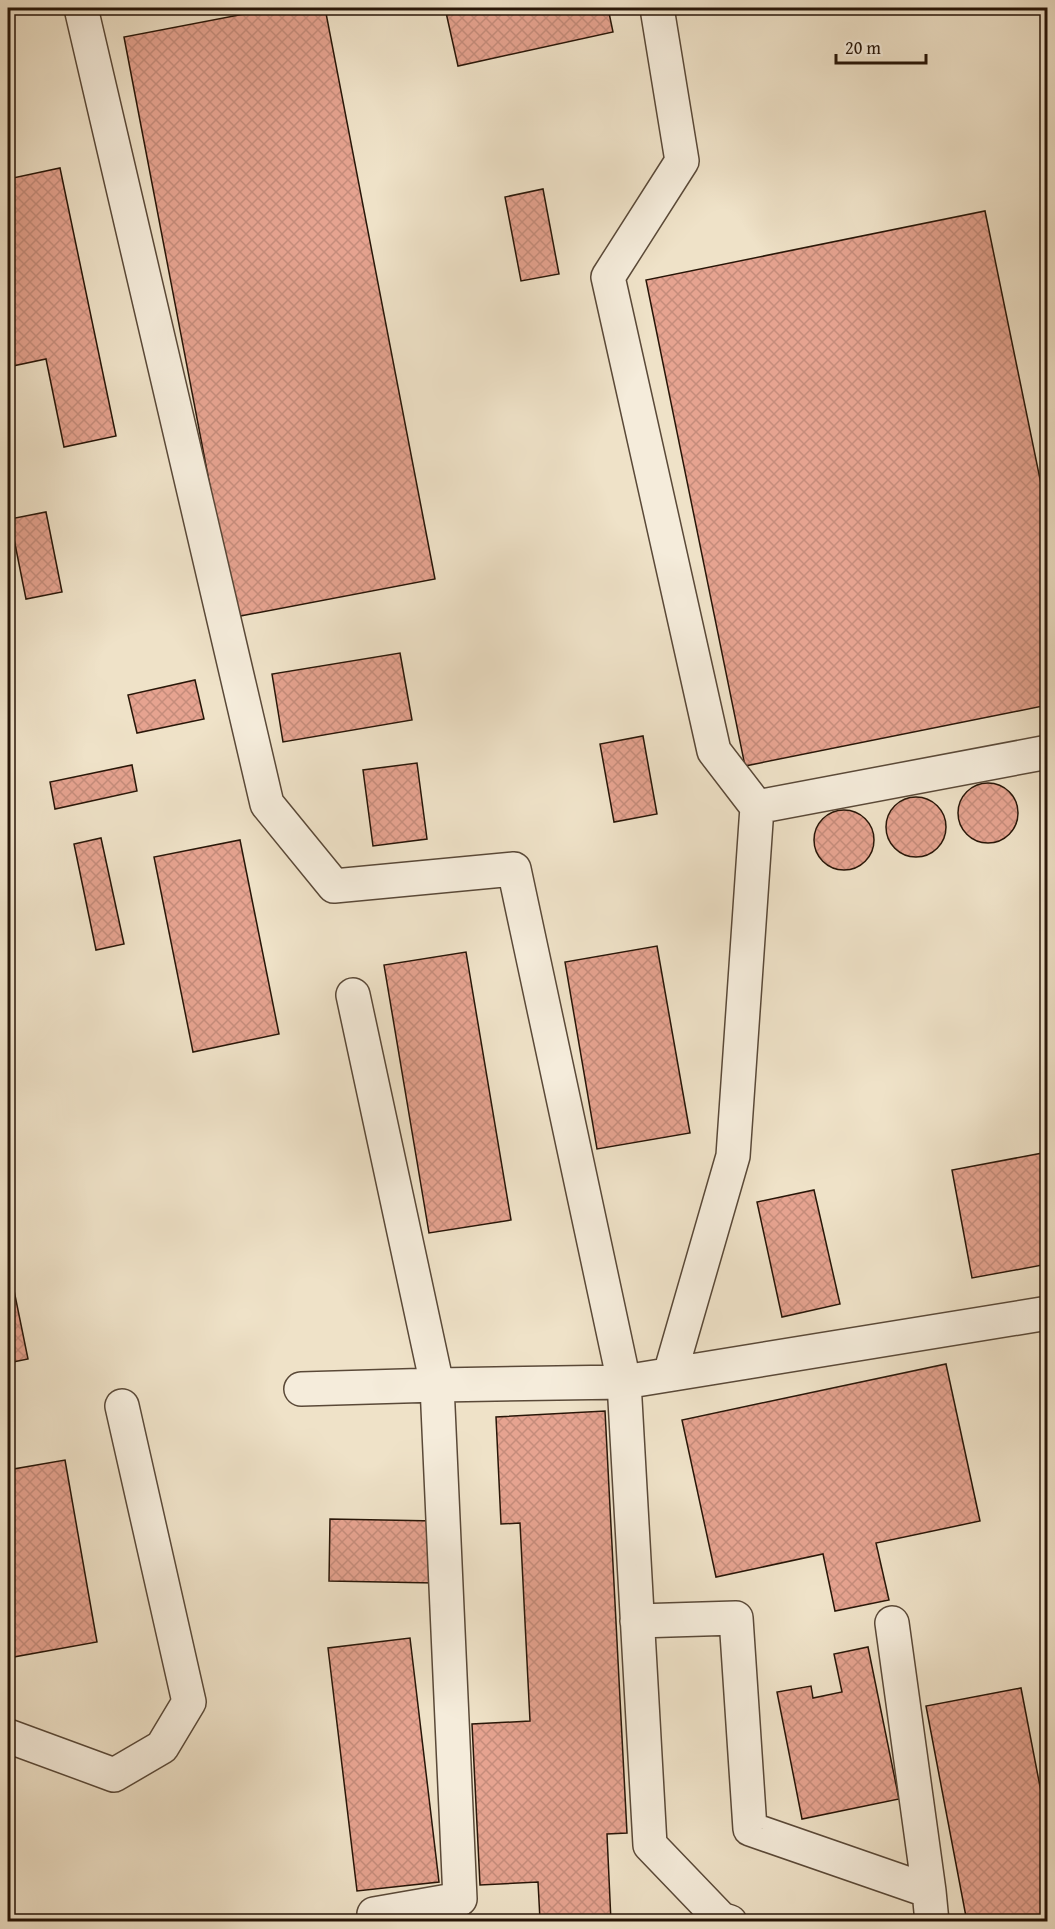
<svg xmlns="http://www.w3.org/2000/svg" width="1055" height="1929" font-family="'Gentium Book Plus',serif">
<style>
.building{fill:url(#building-cross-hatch);stroke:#281608;stroke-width:1.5}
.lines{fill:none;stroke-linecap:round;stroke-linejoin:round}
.minor-casing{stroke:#5a4938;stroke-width:36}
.minor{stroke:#f5ecdb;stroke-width:33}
</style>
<defs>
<pattern id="building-cross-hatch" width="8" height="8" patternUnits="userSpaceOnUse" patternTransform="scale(1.5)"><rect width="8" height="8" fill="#e6a390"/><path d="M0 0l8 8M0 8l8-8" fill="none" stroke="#c58c7b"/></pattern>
</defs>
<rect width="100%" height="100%" fill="#efe2c8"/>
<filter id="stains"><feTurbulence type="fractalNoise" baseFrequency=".00333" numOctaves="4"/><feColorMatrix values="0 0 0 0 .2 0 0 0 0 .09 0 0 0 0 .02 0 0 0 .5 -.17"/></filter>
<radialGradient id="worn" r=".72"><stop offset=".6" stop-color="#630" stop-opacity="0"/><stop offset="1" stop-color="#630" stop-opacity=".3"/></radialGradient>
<!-- building -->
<path class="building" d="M 276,8 L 325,8 L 435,579 L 235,617 L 124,37 Z
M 445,8 L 608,8 L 613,32 L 458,66 Z
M 60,168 L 116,436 L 64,447 L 46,359 L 8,367 L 8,179 Z
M 543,189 L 559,274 L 521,281 L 505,197 Z
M 985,211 L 1048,518 L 1048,705 L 745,766 L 646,280 Z
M 46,512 L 62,592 L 26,599 L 10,519 Z
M 400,653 L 412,720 L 283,742 L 272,674 Z
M 195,680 L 204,719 L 137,733 L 128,695 Z
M 643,736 L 657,814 L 614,822 L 600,744 Z
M 417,763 L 427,839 L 373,846 L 363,770 Z
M 132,765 L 137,791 L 55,809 L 50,782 Z
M958 813a30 30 0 1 1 60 0a30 30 0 1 1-60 0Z
M886 827a30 30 0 1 1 60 0a30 30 0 1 1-60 0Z
M814 840a30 30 0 1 1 60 0a30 30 0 1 1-60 0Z
M 101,838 L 124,944 L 96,950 L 74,844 Z
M 240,840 L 279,1034 L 193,1052 L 154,857 Z
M 657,946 L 690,1133 L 597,1149 L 565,962 Z
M 466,952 L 511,1220 L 429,1233 L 384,965 Z
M 1048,1152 L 1048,1264 L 972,1278 L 952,1170 Z
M 814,1190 L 840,1304 L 782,1317 L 757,1202 Z
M 8,1261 L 28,1359 L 8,1363 Z
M 946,1364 L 980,1521 L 876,1543 L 889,1600 L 835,1611 L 823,1554 L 716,1577 L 682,1420 Z
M 605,1411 L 627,1833 L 607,1834 L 611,1922 L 511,1922 L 540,1920 L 538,1882 L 480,1885 L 472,1724 L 530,1721 L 520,1523 L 501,1524 L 496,1417 Z
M 65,1460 L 97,1642 L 8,1658 L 8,1470 Z
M 330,1519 L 436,1521 L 435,1583 L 329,1581 Z
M 410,1638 L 439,1882 L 357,1891 L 328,1648 Z
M 868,1647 L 899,1799 L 802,1819 L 777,1692 L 811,1686 L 813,1698 L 842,1692 L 834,1654 Z
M 1021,1688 L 1048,1828 L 1048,1915 L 1014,1922 L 967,1922 L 926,1706 Z"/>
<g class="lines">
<!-- minor casing -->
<g class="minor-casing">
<path id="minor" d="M 81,8 L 267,804 L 334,886 L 514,869 L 624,1382 L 650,1845 L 721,1919 L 730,1922
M 657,8 L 682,161 L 608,277 L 714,751 L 757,807
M 353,995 L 437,1385 L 460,1899 L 374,1914
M 670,1374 L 733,1156 L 757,807 L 1048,752
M 301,1389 L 437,1385 L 624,1382 L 1048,1313
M 637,1621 L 736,1618 L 750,1829 L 929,1891 L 932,1922
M 892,1623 L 929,1891
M 8,1736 L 114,1775 L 162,1747 L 189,1702 L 122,1406"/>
</g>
<!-- minor -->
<use href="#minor" class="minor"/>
</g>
<!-- margin -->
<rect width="1055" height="1929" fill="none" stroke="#efe2c8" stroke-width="30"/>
<rect x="9" y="9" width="1037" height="1911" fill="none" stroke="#281608" stroke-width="3"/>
<rect x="15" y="15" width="1025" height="1899" fill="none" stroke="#281608" stroke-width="1.5"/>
<!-- scale -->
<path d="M836 54v9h90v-9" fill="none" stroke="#281608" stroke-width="3"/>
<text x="845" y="54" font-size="18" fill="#281608" stroke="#f5ecdb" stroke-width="4.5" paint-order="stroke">20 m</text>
<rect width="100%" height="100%" filter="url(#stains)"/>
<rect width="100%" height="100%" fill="url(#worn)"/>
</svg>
